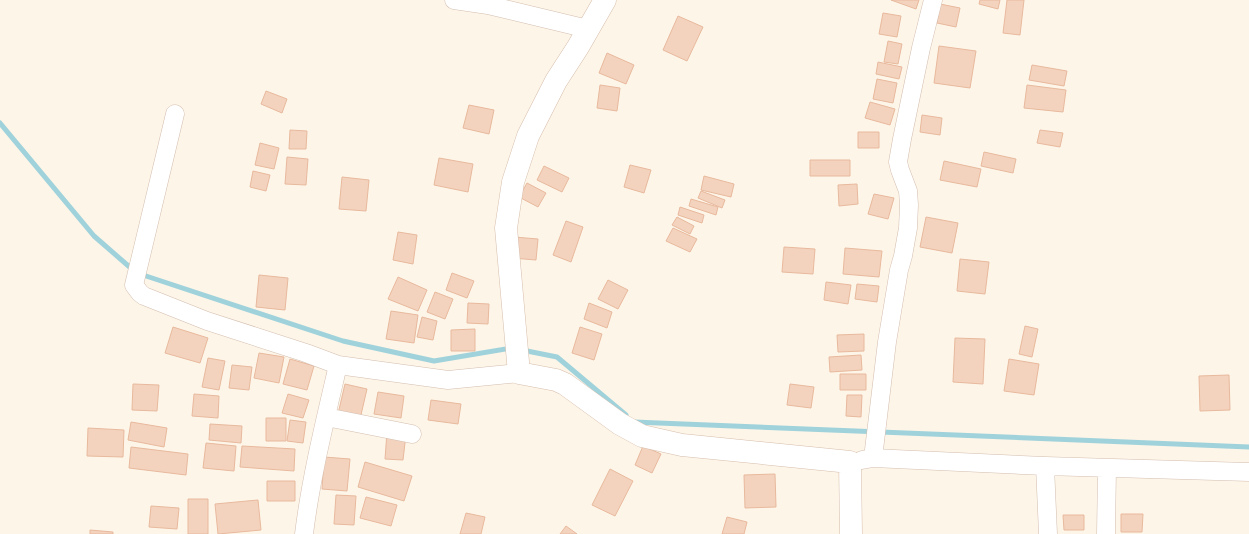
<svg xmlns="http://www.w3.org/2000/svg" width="1249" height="534" font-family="'Archivo Narrow',sans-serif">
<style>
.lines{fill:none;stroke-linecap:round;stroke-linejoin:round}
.stream{stroke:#a0d2db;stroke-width:5}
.building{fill:#f4d3be;stroke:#e8b99d}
.street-casing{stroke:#d3beaf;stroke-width:19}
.secondary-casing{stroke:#d6beac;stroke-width:23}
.street{stroke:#fff;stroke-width:18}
.secondary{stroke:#fff;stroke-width:22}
</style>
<rect width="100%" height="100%" fill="#fdf5e8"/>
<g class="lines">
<!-- stream -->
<path class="stream" d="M 0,123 L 94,236 L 133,270
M 140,274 L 343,341 L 434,361 L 512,348
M 522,350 L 557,357 L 626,415
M 634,422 L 1249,447"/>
</g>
<!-- building -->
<path class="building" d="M 891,0 L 919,0 L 916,9 Z
M 980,0 L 1000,0 L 998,9 L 979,4 Z
M 1007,0 L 1024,0 L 1020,35 L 1003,33 Z
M 940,4 L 960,8 L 956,27 L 937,23 Z
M 883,13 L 901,16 L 897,37 L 879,34 Z
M 678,16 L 703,27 L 687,61 L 663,50 Z
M 888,41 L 902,44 L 898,64 L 884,62 Z
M 939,46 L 976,51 L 970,88 L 934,83 Z
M 607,53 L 634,65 L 626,84 L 599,73 Z
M 878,62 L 902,67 L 899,79 L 876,74 Z
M 1032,65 L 1067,71 L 1064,86 L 1029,80 Z
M 877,79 L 897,83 L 893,103 L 873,99 Z
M 600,85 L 620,88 L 617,111 L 597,108 Z
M 1027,85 L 1066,90 L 1063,112 L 1024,108 Z
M 266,91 L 287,99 L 282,113 L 261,104 Z
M 870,102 L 895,109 L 890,125 L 865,118 Z
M 469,105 L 494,110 L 489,134 L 463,128 Z
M 922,115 L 942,118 L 940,135 L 920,132 Z
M 290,130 L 307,131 L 306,149 L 289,149 Z
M 1040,130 L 1063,133 L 1060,147 L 1037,143 Z
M 858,132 L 879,132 L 879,148 L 858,148 Z
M 260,143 L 279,148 L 274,169 L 255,165 Z
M 984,152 L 1016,159 L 1013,173 L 981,166 Z
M 287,157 L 308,159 L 306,185 L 285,184 Z
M 439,158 L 473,164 L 468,192 L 434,185 Z
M 810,160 L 850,160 L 850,176 L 810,176 Z
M 944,161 L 981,169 L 977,187 L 940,180 Z
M 630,165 L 651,170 L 644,193 L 624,187 Z
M 544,166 L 569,178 L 562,192 L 537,180 Z
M 253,171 L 270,175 L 266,191 L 250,187 Z
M 704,176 L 734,184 L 731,197 L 701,190 Z
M 342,177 L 369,180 L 366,211 L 339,209 Z
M 527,183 L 546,193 L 538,207 L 519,197 Z
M 857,184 L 858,204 L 839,206 L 838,185 Z
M 701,191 L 725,200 L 722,208 L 698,198 Z
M 874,194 L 894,198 L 888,219 L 868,214 Z
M 691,199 L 718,207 L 716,215 L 689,206 Z
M 680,207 L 704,215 L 702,223 L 678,215 Z
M 677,217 L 694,226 L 690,234 L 672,225 Z
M 926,217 L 958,223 L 952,253 L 920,247 Z
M 566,221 L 583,227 L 571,262 L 553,255 Z
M 673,228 L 697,239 L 690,252 L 666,241 Z
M 398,232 L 417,235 L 413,264 L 393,260 Z
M 514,237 L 538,239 L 536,260 L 512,258 Z
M 784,247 L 815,249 L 813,274 L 782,272 Z
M 845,248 L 882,251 L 879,277 L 843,274 Z
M 960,259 L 989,262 L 985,294 L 957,291 Z
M 452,273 L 474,281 L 467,298 L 446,290 Z
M 259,275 L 288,278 L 285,310 L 256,307 Z
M 398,277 L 427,290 L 418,311 L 388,299 Z
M 608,280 L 628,290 L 618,309 L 598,299 Z
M 826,282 L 851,285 L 848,304 L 824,300 Z
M 857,284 L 879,286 L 877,302 L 855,299 Z
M 435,292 L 453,299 L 445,319 L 427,312 Z
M 468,303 L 489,304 L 488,324 L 467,323 Z
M 589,303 L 612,312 L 607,328 L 584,319 Z
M 391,311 L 418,315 L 414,343 L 386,339 Z
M 422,317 L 437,321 L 433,340 L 417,337 Z
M 1025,326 L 1038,329 L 1032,357 L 1019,354 Z
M 173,327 L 208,338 L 200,363 L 165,353 Z
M 580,327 L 602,334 L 594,360 L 572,353 Z
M 475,329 L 475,351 L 451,351 L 451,330 Z
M 864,334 L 864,351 L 838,352 L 837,335 Z
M 955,338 L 985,339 L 983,384 L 953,382 Z
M 259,353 L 284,357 L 279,383 L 254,378 Z
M 861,355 L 862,370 L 830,372 L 829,357 Z
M 208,358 L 225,361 L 219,390 L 202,387 Z
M 290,359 L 314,366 L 307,390 L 283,384 Z
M 1009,359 L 1039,364 L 1034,395 L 1004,391 Z
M 232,365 L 252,367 L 249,390 L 229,388 Z
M 840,374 L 866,374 L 866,390 L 840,390 Z
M 1229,375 L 1230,410 L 1200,411 L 1199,376 Z
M 133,384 L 159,385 L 157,411 L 132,410 Z
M 345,384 L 367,389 L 360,419 L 338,414 Z
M 790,384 L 814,387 L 811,408 L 787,405 Z
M 378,392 L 404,396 L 401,418 L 374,414 Z
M 194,394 L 219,396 L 218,418 L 192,416 Z
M 288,394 L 309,400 L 303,418 L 282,413 Z
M 847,395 L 862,395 L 861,417 L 846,416 Z
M 431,400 L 461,404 L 458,424 L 428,420 Z
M 266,418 L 286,418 L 286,441 L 266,441 Z
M 290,420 L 306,422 L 303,443 L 287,441 Z
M 131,422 L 167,428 L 164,447 L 128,440 Z
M 210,424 L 242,426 L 241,443 L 209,440 Z
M 88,428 L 124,430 L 123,457 L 87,456 Z
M 387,432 L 406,434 L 403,460 L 385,459 Z
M 206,443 L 236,446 L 234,471 L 203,468 Z
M 242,446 L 295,449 L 294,471 L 240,467 Z
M 643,446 L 661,454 L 652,473 L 635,465 Z
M 131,447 L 188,454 L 186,475 L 129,468 Z
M 324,457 L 350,459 L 347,491 L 322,489 Z
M 365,462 L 412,476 L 404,501 L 358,487 Z
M 610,469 L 633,481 L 615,516 L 592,505 Z
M 775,474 L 776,507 L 745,508 L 744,475 Z
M 267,481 L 295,481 L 295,501 L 267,501 Z
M 336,495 L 356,496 L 354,525 L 334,524 Z
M 366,497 L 397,505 L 391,526 L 360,518 Z
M 188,499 L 208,499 L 208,534 L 188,534 Z
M 258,500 L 261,530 L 218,534 L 215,504 Z
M 151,506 L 179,508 L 177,529 L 149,527 Z
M 466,513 L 485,517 L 481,534 L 460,534 Z
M 1121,514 L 1143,514 L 1142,532 L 1121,532 Z
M 1063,515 L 1084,515 L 1084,530 L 1064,530 Z
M 727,517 L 747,522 L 744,534 L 722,534 Z
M 566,526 L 577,534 L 560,534 Z
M 90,530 L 113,532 L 113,534 L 90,534 Z"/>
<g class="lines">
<!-- street casing -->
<g class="street-casing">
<path id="street" d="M 454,0 L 488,5 L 588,29
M 175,114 L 134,285 L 140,293 L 144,296 L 207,321 L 306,353 L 338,365 L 448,380 L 519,373
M 326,417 L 412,434
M 873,458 L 887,342 L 899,270 L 903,256 L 908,228 L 909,205 L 908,191 L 900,170 L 898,162 L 902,139 L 921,48 L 933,0
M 862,460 L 873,458 L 1045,466 L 1249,472
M 1045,466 L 1048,534
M 304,534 C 311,477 325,421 338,365
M 1106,534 L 1107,468"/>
</g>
<!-- secondary casing -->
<g class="secondary-casing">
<path id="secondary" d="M 605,0 L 578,47 L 556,81 L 528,136 L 513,182 L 506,228 L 519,373 L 556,380 L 565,384 L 620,424 L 642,436 L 682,445 L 850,462 L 851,534"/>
</g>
<!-- street -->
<use href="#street" class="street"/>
<!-- secondary -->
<use href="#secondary" class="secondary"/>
</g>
</svg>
